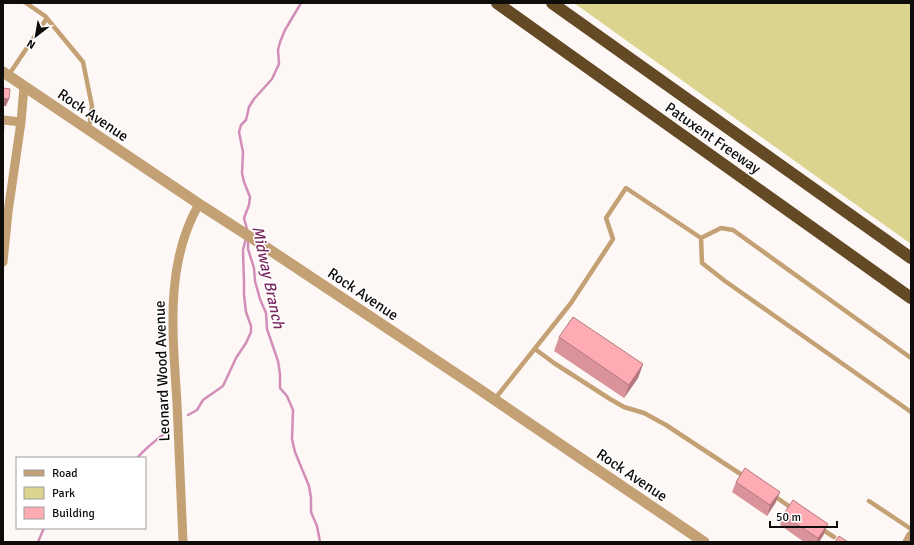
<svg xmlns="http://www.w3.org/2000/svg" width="914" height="545" font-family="Signika,sans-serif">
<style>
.green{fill:#dad48e}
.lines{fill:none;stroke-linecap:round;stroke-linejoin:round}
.stream{stroke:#d28eb8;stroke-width:2.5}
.service{stroke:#c4a175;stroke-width:4.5}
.minor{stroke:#c4a175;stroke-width:9}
.tertiary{stroke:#c4a175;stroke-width:11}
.motorway{stroke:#634924;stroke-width:12}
.wall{fill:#db939b}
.shaded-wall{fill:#b2787e}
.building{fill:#ffabb4;stroke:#b2787e}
.labels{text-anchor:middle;stroke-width:3;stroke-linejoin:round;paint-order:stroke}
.street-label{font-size:15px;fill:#0f0d0c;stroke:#fff}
.water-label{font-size:16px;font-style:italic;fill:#7a2a61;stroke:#fff}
</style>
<rect width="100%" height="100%" fill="#fdf7f5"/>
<!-- green -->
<path class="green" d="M 574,3 L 911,3 L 911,244 Z"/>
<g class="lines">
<!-- stream -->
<path class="stream" d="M 247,229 L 244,218 L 249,205 L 250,197 L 244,182 L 242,173 L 243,152 L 239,132 L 241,125 L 246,120 L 249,107 L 254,99 L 272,79 L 279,64 L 278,50 L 280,42 L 285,30 L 301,3
M 248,240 L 248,249 L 254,268 L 255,281 L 260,299 L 266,313 L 267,329 L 278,361 L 280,374 L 280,388 L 287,396 L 293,410 L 292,439 L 295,452 L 309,486 L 311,498 L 311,512 L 317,526 L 320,542
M 188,415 L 197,410 L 203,400 L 223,386 L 236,358 L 246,343 L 251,332 L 251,326 L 246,312 L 244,295 L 244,283 L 243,250 L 246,238
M 137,458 C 146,448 157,439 168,431
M 38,542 L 44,528"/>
<!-- service -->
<path class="service" d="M 26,3 L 45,16 L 83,62 L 92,106 L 89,128
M 8,76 L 47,18
M 701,238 L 702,263 L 725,281 L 911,412
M 701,238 L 721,228 L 733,230 L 911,358
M 535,349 L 554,363 L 610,399 L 624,407 L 644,413 L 666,425 L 745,477
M 494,400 L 571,303 L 613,239 L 606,218 L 626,188 L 701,238
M 773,495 L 793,509
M 869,501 L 911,529
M 820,528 L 834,537"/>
<!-- minor -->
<path class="minor" d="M 3,120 L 21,122
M 3,262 L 8,212 L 21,122 L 24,87
M 183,542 C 181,496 179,449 177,403 C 173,336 164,265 199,204
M 907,542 L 911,535"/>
<!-- tertiary -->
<path class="tertiary" d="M 3,72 L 199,204 L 258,242 L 473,385 L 704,542"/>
<!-- motorway -->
<path class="motorway" d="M 497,3 L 911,298
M 552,3 L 911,258"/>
</g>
<!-- wall -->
<path class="wall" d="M 559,337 L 643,364 L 638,378 L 624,398 L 554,351 Z
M 736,482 L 776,502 L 767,516 L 732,492 Z
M 783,515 L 824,534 L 819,542 L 804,542 L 780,525 Z"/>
<!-- shaded-wall -->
<path class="shaded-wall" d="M 3,98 L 9,99 L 6,106 L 3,106 Z
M 643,364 L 638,378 L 624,398 L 629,385 Z
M 780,492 L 776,502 L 767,516 L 770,505 Z
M 828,524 L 824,534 L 819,542 L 817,542 L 818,538 Z"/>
<!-- building -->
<path class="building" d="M 3,88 L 10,89 L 9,99 L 3,98 Z
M 3,126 L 4,126 L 3,137 Z
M 573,317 L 643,364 L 629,385 L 559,337 Z
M 745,468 L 780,492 L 770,505 L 736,482 Z
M 793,500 L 828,524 L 818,538 L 783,515 Z
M 839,536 L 848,542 L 835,542 Z"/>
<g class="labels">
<!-- street labels -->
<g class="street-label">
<text transform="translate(93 115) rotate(34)" y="5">Rock Avenue</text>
<text transform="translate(713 138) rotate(35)" y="5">Patuxent Freeway</text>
<text transform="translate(363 294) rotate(34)" y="5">Rock Avenue</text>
<text transform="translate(162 371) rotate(-92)" y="5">Leonard Wood Avenue</text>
<text transform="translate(632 475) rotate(34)" y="5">Rock Avenue</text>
</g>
<!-- water labels -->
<g class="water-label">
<text transform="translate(269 277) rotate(78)" y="6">Midway Branch</text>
</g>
</g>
<!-- border -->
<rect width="914" height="545" fill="none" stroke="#0f0d0c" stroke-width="8"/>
<!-- legend -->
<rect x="16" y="457" width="130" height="72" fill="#ffffff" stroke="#9f9e9e"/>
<rect x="24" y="470" width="20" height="6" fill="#c4a175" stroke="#9f9e9e"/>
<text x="52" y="477" font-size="12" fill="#0f0d0c">Road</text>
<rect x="24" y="487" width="20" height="12" fill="#dad48e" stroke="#9f9e9e"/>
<text x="52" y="497" font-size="12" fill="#0f0d0c">Park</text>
<rect x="24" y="507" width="20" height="12" fill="#ffabb4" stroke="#9f9e9e"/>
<text x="52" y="517" font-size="12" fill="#0f0d0c">Building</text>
<!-- north arrow -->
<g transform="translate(36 36) rotate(211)" stroke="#ffffff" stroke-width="3" paint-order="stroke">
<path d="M0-3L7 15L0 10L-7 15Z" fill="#0f0d0c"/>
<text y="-6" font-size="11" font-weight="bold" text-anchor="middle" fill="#0f0d0c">N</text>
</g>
<!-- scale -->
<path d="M770 521v6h67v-6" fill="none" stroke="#0f0d0c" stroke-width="2"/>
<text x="776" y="521" font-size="12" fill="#0f0d0c" stroke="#ffffff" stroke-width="3" paint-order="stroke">50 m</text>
</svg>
